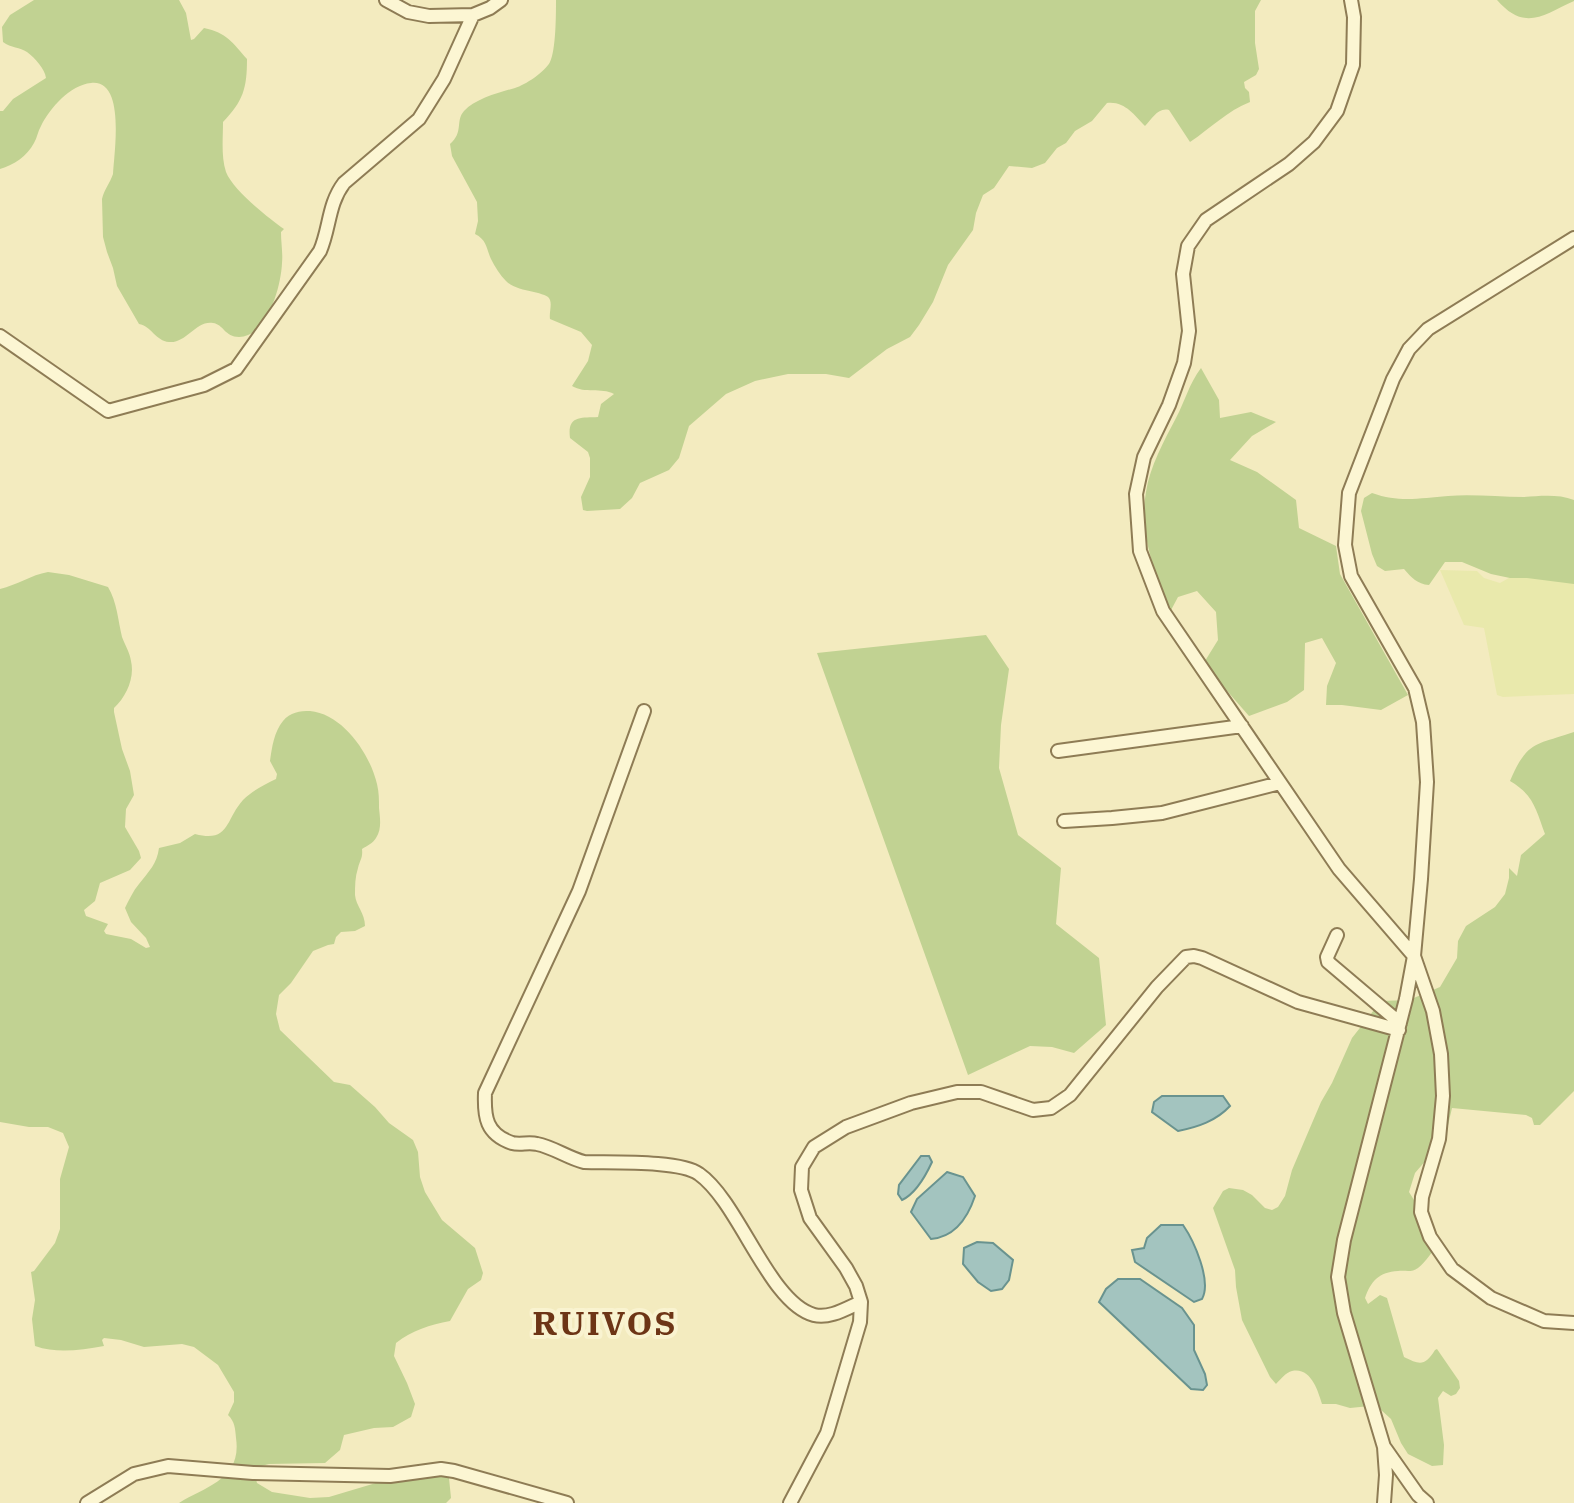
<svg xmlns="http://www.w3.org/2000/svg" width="1574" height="1503" font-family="'IBM Plex Serif',serif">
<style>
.farmland{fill:#e9e9ac}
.green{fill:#c1d292}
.water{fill:#a3c4bf;stroke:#69938f;stroke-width:2}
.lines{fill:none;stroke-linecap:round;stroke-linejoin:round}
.minor-casing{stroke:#8e7c55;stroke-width:16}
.minor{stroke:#fcf6d3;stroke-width:12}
.labels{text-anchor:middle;stroke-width:8;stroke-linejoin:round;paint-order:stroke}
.district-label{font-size:34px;font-weight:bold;letter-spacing:2px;fill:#6d3516;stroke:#f9f3d0}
</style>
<rect width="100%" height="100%" fill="#f3ebbf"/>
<!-- farmland -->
<path class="farmland" d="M 1440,570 L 1477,571 L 1484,578 L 1500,583 L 1516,574 L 1574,579 L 1574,694 L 1503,697 L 1497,695 L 1484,628 L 1464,625 Z"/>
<!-- green -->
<path class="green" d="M 34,0 L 179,0 L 186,13 L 191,40 L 194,39 L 204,28 C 227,33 232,42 247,59 C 247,89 243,101 223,122 C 223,138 221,157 226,172 C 233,190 268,218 284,229 L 281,232 C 281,243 283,253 282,263 C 281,287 267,337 239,337 C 225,337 223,324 213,323 C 196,320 186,344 169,342 C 156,341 151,326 139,324 L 117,286 L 113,268 L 107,252 L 103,237 L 102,199 C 104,190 110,183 113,174 C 114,153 126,79 91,83 C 70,85 50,108 41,126 C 38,131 37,138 34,143 C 27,156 14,165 0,169 L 0,111 L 3,111 L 13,99 L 46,78 C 45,69 35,58 27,52 C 20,47 11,48 3,42 L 2,27 L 10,15 Z
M 556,0 L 1261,0 L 1255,11 L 1255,43 L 1259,69 L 1256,75 L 1244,82 L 1245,88 L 1249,92 L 1250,102 C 1227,111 1211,128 1190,142 L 1169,110 C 1158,107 1152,119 1145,126 C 1134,115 1125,101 1107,103 L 1092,121 L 1075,131 L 1066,143 L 1057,148 L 1045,163 L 1032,168 L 1009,166 L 994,188 L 983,195 L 976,213 L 973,230 L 948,265 L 933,302 L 919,325 L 910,337 L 887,349 L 849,378 L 826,374 L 788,374 L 755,381 L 726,394 L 689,426 L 679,458 L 669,470 L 640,483 L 632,498 L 620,509 L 587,511 L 583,510 L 581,497 L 590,477 L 590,458 L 588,452 L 570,438 C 567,415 581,418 598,417 L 601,404 L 614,394 C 601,387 585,394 572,386 L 588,361 L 592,345 L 581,332 L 550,319 C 549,314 552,305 550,300 C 548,291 517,293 506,281 C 500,275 495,267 491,259 C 486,248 487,240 475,234 L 478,221 L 477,202 L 452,156 L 450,144 C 464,132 455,121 464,111 C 475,99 500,92 515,88 C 525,85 545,72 550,62 C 556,50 556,14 556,0 Z
M 1497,0 L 1574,0 L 1574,1 C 1543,15 1525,32 1497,0 Z
M 1201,368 L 1219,400 L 1220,418 L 1251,412 L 1276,422 L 1252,436 L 1230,460 L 1257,472 L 1296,500 L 1299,528 L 1336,546 L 1340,574 L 1408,695 L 1381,710 L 1342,705 L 1326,705 L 1327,686 L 1336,663 L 1322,638 L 1305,643 L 1304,690 L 1287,702 L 1249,716 L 1214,676 L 1205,661 L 1218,640 L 1216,612 L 1197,591 L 1178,597 L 1170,612 C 1156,574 1138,533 1146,492 C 1150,466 1164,441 1176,418 C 1185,401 1189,384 1201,368 Z
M 1372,493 C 1400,503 1420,498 1448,496 C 1473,494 1498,497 1524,497 C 1541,496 1558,494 1574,500 L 1574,584 L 1527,578 L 1510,578 L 1491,574 L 1462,562 L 1445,562 L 1429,585 C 1417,584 1412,578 1404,569 L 1385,571 L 1377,566 L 1372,554 L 1361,511 L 1364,498 Z
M 48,572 L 69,575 L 108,587 C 117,602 118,620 122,637 C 125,645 130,653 131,661 C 135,678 126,697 114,708 L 114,712 L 122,749 L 130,771 L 134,795 L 126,809 L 125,827 L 139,851 L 141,858 L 130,870 L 100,883 L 95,901 L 84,910 L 86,916 L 108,924 L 104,931 L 106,934 L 131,939 L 146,948 L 150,947 L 146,938 L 131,922 L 125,908 C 129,900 133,891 139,884 C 149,871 157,864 159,848 L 180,843 L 195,834 C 230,843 225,820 243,800 C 253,790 264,785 276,779 L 277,774 L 270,761 C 272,747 274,732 283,721 C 290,712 300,711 310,711 C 343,714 370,754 377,784 C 379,792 379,800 379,808 C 380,818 382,829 376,838 C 373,843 367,846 362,849 C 363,858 360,860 358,868 C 355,877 355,886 355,895 C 356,906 365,913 365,926 L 355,931 L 341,932 L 336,937 L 334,944 L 328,945 L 313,951 L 291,983 L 279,995 L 276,1014 L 280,1030 L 334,1082 L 350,1085 L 375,1107 L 389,1123 L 413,1140 L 418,1152 L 420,1177 L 425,1192 L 442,1220 L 475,1248 L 483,1273 L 481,1280 L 468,1289 L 450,1321 C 430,1325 412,1330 396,1343 L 394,1356 L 407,1383 L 415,1404 L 411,1417 L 393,1427 L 374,1428 L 344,1435 L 340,1450 L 325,1463 L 269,1464 L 253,1468 L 257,1483 L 272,1492 L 310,1498 L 329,1497 L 406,1474 L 418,1464 L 428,1467 L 449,1478 L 451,1498 L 446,1503 L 179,1503 C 207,1486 242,1479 236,1438 C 235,1428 235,1422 228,1415 L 234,1402 L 234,1392 L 218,1365 L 194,1347 L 182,1344 L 144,1347 L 121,1340 L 104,1338 L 102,1340 L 104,1346 C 80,1350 58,1354 35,1346 L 32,1319 L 35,1300 L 31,1272 L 34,1271 L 55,1243 L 60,1229 L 60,1179 L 69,1147 L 63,1133 L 48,1127 L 29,1127 L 0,1122 L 0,589 C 17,585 31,575 48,572 Z
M 986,635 L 1009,669 L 1001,725 L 999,768 L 1018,835 L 1061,868 L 1056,924 L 1099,958 L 1106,1025 L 1074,1053 L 1052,1047 L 1030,1046 L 968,1075 L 817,653 Z
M 1574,732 L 1574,1091 L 1540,1125 L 1534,1125 L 1532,1118 L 1526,1115 L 1452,1108 L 1445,1138 L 1415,1173 L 1409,1192 L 1440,1242 C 1433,1250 1426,1262 1418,1268 C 1411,1273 1406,1270 1398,1271 C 1379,1272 1371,1281 1365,1298 L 1368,1304 L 1380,1295 L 1387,1298 L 1404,1357 C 1420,1365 1425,1366 1435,1350 L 1437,1349 L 1459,1381 L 1460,1388 L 1456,1394 L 1451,1396 L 1443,1391 L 1438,1398 L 1444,1445 L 1443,1465 L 1432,1466 L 1408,1454 L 1401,1443 L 1391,1419 L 1380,1409 L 1370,1406 L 1350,1408 L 1336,1404 L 1322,1404 C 1318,1391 1311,1367 1292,1371 C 1286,1372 1280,1380 1276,1384 L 1270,1377 L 1242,1320 L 1236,1287 L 1235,1270 L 1213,1208 L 1223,1191 L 1229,1188 L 1243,1190 L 1252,1195 L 1265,1208 L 1272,1210 L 1278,1207 L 1285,1196 L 1292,1170 L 1321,1102 L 1332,1083 L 1352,1038 L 1381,1001 L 1409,1000 L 1440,987 L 1457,958 L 1458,941 L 1466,926 L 1495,907 L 1505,894 L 1509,878 L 1509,868 L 1517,876 L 1521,855 L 1545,834 C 1536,810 1534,795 1510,781 C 1527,740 1537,745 1574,732 Z"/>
<!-- water -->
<path class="water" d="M 1162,1096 L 1223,1096 L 1230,1106 C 1216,1121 1198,1127 1178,1131 L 1152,1112 L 1154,1102 Z
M 921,1156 L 929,1156 L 932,1162 C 926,1175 915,1194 902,1200 L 898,1194 L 899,1185 Z
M 947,1172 L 963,1177 L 975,1196 C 968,1217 955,1237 931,1239 L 911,1212 L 917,1199 Z
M 1161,1225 L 1183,1225 C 1194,1241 1212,1281 1202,1299 L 1194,1302 L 1135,1262 L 1132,1250 L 1144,1248 L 1147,1238 Z
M 977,1242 L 993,1243 L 1013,1260 L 1009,1280 L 1002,1289 L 991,1291 L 978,1282 L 963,1264 L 964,1248 Z
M 1118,1279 L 1140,1279 L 1182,1308 L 1194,1325 L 1194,1350 L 1205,1374 L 1207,1385 L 1203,1390 L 1191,1389 L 1099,1302 L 1106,1289 Z"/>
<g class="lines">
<!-- minor casing -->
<g class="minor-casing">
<path id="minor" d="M 386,0 L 408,12 L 429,16 L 473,15 L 490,8 L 501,0
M 1351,0 L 1354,17 L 1353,65 L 1337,111 L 1314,142 L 1289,164 L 1206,220 L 1188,246 L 1183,274 L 1189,331 L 1184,363 L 1169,405 L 1144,457 L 1136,494 L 1140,551 L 1163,611 L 1339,869 L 1414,956 L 1433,1011 L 1441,1054 L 1443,1096 L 1439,1139 L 1422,1197 L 1421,1212 L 1430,1237 L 1452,1269 L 1491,1298 L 1544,1321 L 1574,1323
M 0,336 L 108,411 L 204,385 L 236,369 L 320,251 C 330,228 328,204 344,183 L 419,119 L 444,79 L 473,15
M 644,711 L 579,891 L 485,1093 C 484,1117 486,1134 512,1143 C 520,1145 529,1142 537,1144 C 553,1147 568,1158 584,1162 C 610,1163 680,1160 699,1174 C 739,1202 769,1303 814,1315 C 830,1319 847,1308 861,1302
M 1058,751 L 1242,726
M 1064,821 L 1112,818 L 1162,813 L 1280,783
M 1337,935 L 1327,957 L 1328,962 L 1400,1023
M 1385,1448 L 1418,1495 L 1427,1503
M 87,1503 L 134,1474 L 168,1466 L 253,1473 L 390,1476 L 441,1469 L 454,1471 L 567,1503
M 790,1503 L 827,1433 L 860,1322 L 861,1302 L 856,1286 L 846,1268 L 810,1218 L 801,1190 L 802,1167 L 814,1147 L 846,1127 L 911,1103 L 957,1092 L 981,1092 L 1033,1110 L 1051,1108 L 1070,1095 L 1157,987 L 1186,957 L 1194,956 L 1202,958 L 1298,1002 L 1399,1030
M 1384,1503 L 1386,1475 L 1384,1447 L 1344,1313 L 1338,1277 L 1344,1240 L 1406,999 L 1414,956 L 1421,879 L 1427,782 L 1423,722 L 1415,688 L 1351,576 L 1345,545 L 1349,493 L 1393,379 L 1409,349 L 1428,329 L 1574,238"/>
</g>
<!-- minor -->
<use href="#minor" class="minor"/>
</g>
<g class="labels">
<!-- district labels -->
<g class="district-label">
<text x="605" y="1335">RUIVOS</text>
</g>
</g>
</svg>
